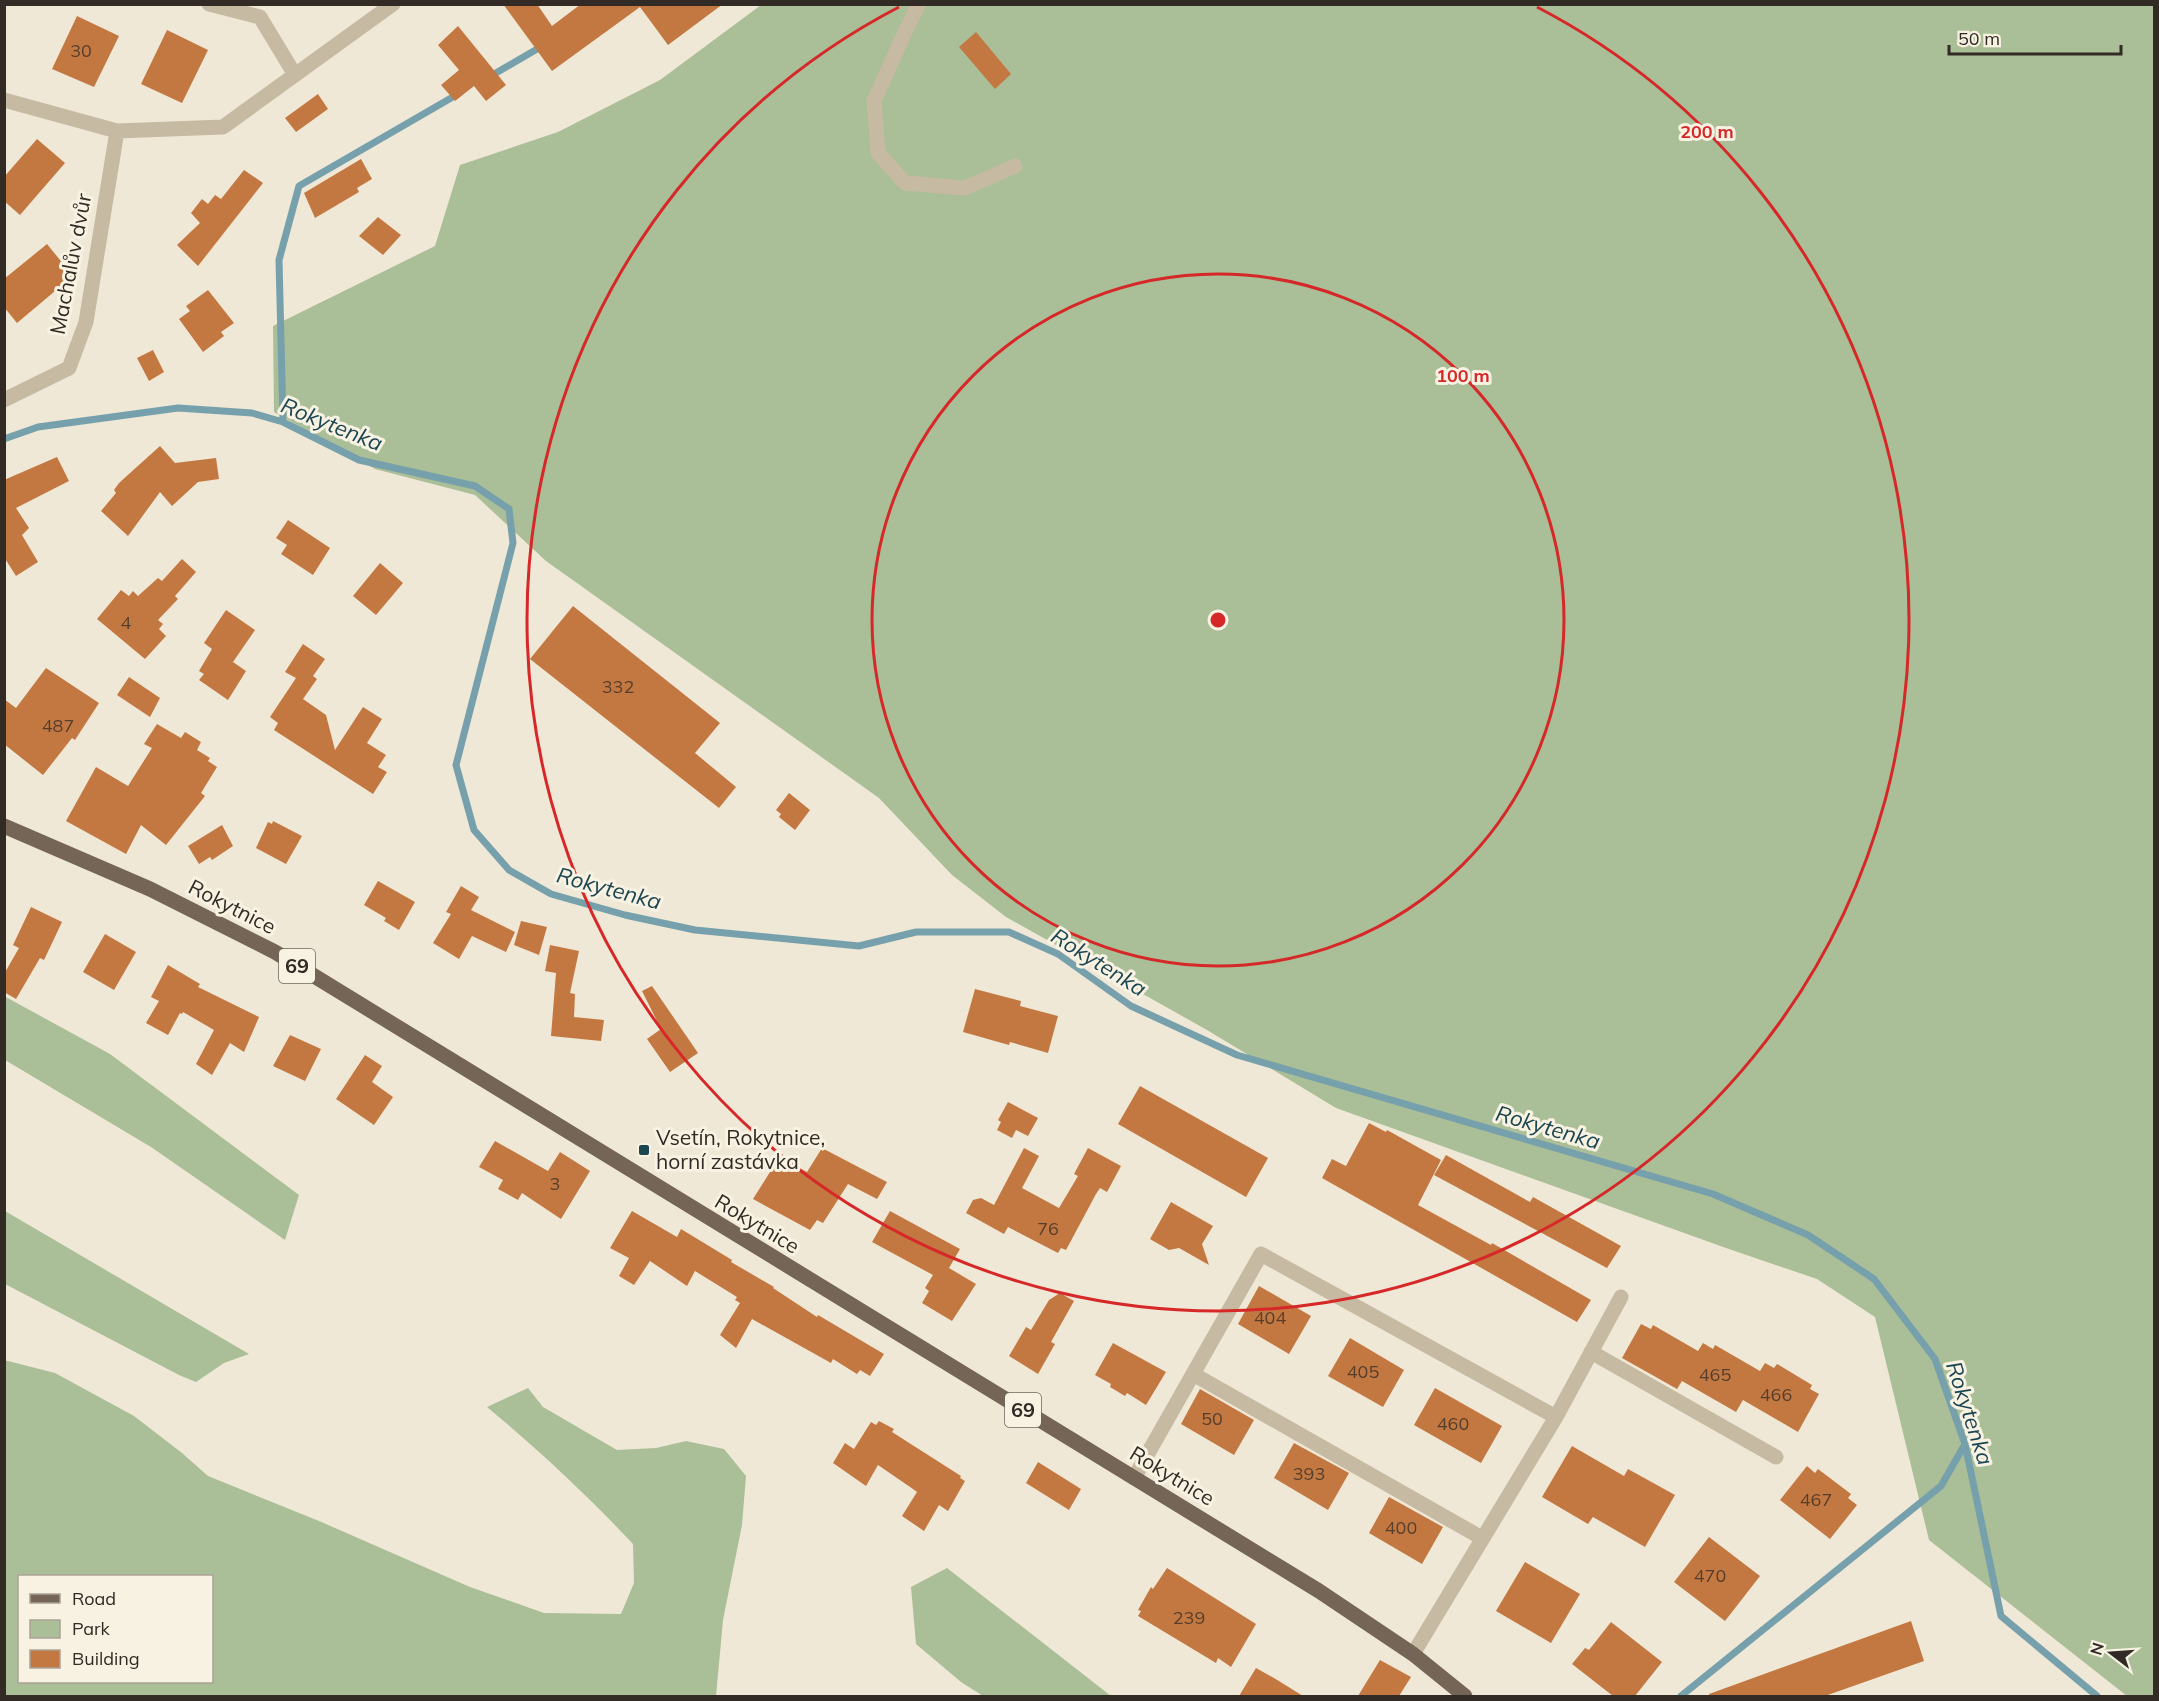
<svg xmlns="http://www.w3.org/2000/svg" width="2159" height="1701" font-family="Mulish,sans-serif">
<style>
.green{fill:#aabe97;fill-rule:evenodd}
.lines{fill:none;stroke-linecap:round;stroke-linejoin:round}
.stream{stroke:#76a0ac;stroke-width:7}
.building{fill:#c37841}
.street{stroke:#c7baa3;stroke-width:15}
.primary{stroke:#746556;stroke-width:15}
.ring{fill:none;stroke:#d62828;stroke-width:3}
.poi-dot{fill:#1c4552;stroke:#f8f2e2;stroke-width:2}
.labels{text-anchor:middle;stroke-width:6;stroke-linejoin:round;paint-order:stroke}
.number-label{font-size:18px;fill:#563e2c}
.shield{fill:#f8f2e2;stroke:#6d675e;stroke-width:1.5}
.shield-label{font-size:20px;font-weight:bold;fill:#322b25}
.street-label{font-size:21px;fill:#322b25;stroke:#f8f2e2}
.poi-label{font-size:21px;fill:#322b25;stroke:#f8f2e2;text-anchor:start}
.water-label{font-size:22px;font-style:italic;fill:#1c4552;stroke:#f8f2e2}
.centre{fill:#d62828;stroke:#f8f2e2;stroke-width:3}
.ring-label{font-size:18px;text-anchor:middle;font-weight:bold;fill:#d62828;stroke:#f8f2e2;stroke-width:6;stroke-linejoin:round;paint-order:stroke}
</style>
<rect width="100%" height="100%" fill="#f0e8d6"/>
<!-- green -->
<path class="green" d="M 761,5 L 2154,5 L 2154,1696 L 2127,1696 L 1929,1540 L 1875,1317 L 1817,1279 L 1726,1248 L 1336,1108 L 1207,1030 L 1006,917 L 952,875 L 879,798 L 546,561 L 475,495 L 375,469 L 274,412 L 273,326 L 435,246 L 460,165 L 558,132 L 660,80 Z
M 4,996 L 110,1054 L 299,1195 L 285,1240 L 151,1147 L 5,1060 Z
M 5,1211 L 249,1354 L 224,1363 L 196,1382 L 179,1375 L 5,1284 Z
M 4,1360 L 55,1373 L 134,1416 L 182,1453 L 208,1476 L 319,1521 L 470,1587 L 544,1613 L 621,1614 L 634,1583 L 633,1544 C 587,1495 539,1450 487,1407 L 528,1388 L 543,1407 L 617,1450 L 656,1448 L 686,1441 L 724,1449 L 746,1476 L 742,1525 L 723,1620 L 716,1696 L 5,1696 ZM 20,1576 L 212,1576 L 212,1682 L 20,1682 Z
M 947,1568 L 1111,1696 L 983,1696 L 961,1682 L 916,1644 L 911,1587 Z"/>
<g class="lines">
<!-- stream -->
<path class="stream" d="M 489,77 L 544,45
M 283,422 L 279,260 L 299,186 L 458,94
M 4,439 L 38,427 L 178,408 L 252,413 L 283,422 L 359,460 L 475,486 L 509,509 L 513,543 L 456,765 L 474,830 L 509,870 L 551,894 L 625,915 L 695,930 L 859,946 L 916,932 L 1009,932 L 1058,954 L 1131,1006 L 1237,1055 L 1713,1194 L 1808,1235 L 1874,1279 L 1935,1359 L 1965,1444 L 2001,1616 L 2097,1696
M 1681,1696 L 1941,1486 L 1965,1444"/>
</g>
<!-- building -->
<path class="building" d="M 503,4 L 537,4 L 552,26 L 581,4 L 723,4 L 668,45 L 640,7 L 552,71 Z
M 77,16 L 119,36 L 94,87 L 52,69 Z
M 458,26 L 506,85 L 486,101 L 474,86 L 455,101 L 441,85 L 459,70 L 438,45 Z
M 167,30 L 208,50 L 182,103 L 141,84 Z
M 976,32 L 1011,74 L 995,89 L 959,47 Z
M 318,94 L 328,109 L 296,132 L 285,118 Z
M 37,139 L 65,163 L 20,215 L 4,201 L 4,177 Z
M 361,159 L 372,179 L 357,188 L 359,192 L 315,218 L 304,193 Z
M 244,170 L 263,183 L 198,266 L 177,245 L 200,223 L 191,213 L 202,199 L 208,204 L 215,195 L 221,199 Z
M 378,217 L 401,235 L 383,255 L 359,236 Z
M 47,244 L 73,276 L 17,323 L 4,307 L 4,279 Z
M 208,290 L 234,323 L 221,332 L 224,336 L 203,352 L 179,319 L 190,311 L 186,306 Z
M 153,350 L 164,372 L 149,381 L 137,358 Z
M 160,446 L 175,463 L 216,458 L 219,479 L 198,482 L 172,506 L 160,492 L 128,536 L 101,511 L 116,493 L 114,490 L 119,483 Z
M 57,457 L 69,481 L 16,508 L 29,528 L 22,535 L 38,562 L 16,576 L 4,557 L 4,480 Z
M 288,520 L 330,548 L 313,575 L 281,554 L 287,545 L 276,538 Z
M 182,559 L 196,572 L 175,596 L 178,599 L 158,620 L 163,624 L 159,629 L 166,636 L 145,659 L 97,619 L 121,590 L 129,596 L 133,591 L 138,596 L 158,578 L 162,581 Z
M 380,563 L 403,583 L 376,615 L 353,596 Z
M 573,606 L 720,723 L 695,753 L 736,787 L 719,808 L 530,659 Z
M 226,610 L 255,630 L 233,662 L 246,671 L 228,700 L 199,680 L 204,674 L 199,671 L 212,649 L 204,643 Z
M 303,644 L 325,659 L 313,676 L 317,679 L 303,699 L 326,715 L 335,750 L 363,707 L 382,719 L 367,743 L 386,755 L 378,767 L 387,772 L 373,794 L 274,730 L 278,723 L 270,717 L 296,678 L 285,672 Z
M 46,668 L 99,703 L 75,740 L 72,738 L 43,775 L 4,744 L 4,699 L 16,708 Z
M 129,677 L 160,698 L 150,717 L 117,695 Z
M 157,724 L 181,738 L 185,732 L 201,742 L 197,750 L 210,758 L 208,761 L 217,767 L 201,793 L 205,796 L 166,845 L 141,825 L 126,854 L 66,821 L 96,767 L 128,786 L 152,748 L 144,744 Z
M 789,793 L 810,810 L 795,830 L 779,817 L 781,814 L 776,810 Z
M 273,821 L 302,836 L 286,864 L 256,848 L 268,822 L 272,824 Z
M 222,825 L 233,846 L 212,860 L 210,857 L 199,864 L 188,846 Z
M 378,881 L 415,902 L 399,930 L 384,921 L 386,918 L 364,905 Z
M 461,886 L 479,897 L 471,910 L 515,932 L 506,952 L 472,936 L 459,959 L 433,943 L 451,914 L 446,912 Z
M 31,907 L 62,922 L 44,960 L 40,958 L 16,999 L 4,992 L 4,974 L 19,948 L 13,945 Z
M 521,921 L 547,927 L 539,955 L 514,945 Z
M 105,934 L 136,952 L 114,990 L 83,972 Z
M 550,945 L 579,951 L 570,993 L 575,994 L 574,1017 L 604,1020 L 601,1041 L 551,1036 L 556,973 L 545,971 Z
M 168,965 L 200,984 L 198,987 L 259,1017 L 244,1052 L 230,1043 L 212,1075 L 196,1064 L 214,1030 L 183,1012 L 182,1014 L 180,1013 L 168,1035 L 146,1023 L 159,1001 L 151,997 Z
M 652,986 L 698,1053 L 670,1072 L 647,1039 L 661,1029 L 642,991 Z
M 975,989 L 1021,1001 L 1020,1006 L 1058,1016 L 1048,1053 L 1010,1042 L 1009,1045 L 963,1032 Z
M 290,1035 L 321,1049 L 305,1081 L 273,1066 Z
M 365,1055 L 382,1066 L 372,1082 L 393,1097 L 374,1125 L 336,1099 Z
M 1140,1086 L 1268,1158 L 1246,1197 L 1118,1124 Z
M 1008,1102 L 1038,1118 L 1028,1136 L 1016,1130 L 1012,1138 L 997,1130 L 1001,1122 L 998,1120 Z
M 1369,1123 L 1386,1132 L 1387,1130 L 1441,1160 L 1418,1205 L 1491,1245 L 1492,1243 L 1591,1300 L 1577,1322 L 1322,1178 L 1332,1159 L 1346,1166 Z
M 495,1141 L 548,1171 L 560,1152 L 590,1171 L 561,1219 L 522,1193 L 518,1200 L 498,1189 L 503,1180 L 479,1167 Z
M 822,1148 L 887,1182 L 877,1199 L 848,1184 L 823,1223 L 817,1220 L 810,1230 L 753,1199 L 775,1164 L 785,1169 L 788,1162 L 807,1172 Z
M 1024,1148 L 1039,1156 L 1022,1188 L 1059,1208 L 1078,1176 L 1074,1174 L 1088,1148 L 1121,1166 L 1107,1192 L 1100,1188 L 1096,1194 L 1066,1250 L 1061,1248 L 1058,1253 L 1008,1227 L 1004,1234 L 966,1213 L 973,1200 L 981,1198 L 994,1205 Z
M 1446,1155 L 1530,1202 L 1533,1197 L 1621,1246 L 1607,1268 L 1434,1175 Z
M 1171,1202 L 1213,1226 L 1202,1244 L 1209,1265 L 1179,1248 L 1169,1250 L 1150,1239 Z
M 632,1211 L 677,1237 L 681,1229 L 732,1260 L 731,1262 L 774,1287 L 773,1288 L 817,1317 L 818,1315 L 884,1354 L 870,1376 L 860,1370 L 857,1374 L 833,1359 L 831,1363 L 752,1319 L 736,1348 L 720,1335 L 740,1303 L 735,1300 L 737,1297 L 695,1271 L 687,1286 L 650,1261 L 634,1285 L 619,1276 L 629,1258 L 610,1248 Z
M 890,1211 L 960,1249 L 949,1268 L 976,1284 L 952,1321 L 922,1303 L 929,1291 L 925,1288 L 933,1275 L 872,1242 Z
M 1259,1286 L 1311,1316 L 1289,1354 L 1238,1324 Z
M 1060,1293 L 1074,1301 L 1051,1342 L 1055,1344 L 1038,1374 L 1009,1356 L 1026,1327 L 1031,1330 L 1049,1300 Z
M 1641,1324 L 1651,1329 L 1653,1325 L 1698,1351 L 1703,1343 L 1713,1349 L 1715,1345 L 1760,1371 L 1765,1363 L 1774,1368 L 1777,1364 L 1812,1385 L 1810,1389 L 1819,1394 L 1798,1432 L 1743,1400 L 1736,1412 L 1682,1381 L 1677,1389 L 1622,1358 Z
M 1350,1338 L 1404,1370 L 1383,1407 L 1328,1376 Z
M 1113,1343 L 1166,1372 L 1146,1405 L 1127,1393 L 1125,1396 L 1110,1387 L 1111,1384 L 1095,1375 Z
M 1435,1388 L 1502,1426 L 1481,1463 L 1414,1425 Z
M 1200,1389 L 1254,1420 L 1234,1455 L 1181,1424 Z
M 879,1421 L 894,1429 L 892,1432 L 961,1476 L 960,1478 L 965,1481 L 948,1511 L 939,1505 L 924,1531 L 902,1516 L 917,1492 L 913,1489 L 878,1465 L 866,1486 L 833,1463 L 845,1443 L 854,1449 L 871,1422 L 876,1425 Z
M 1294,1443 L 1349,1473 L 1328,1510 L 1274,1478 Z
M 1572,1446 L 1624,1476 L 1628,1469 L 1675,1495 L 1645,1547 L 1593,1517 L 1588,1524 L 1542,1497 Z
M 1038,1462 L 1081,1489 L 1069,1510 L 1026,1483 Z
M 1807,1466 L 1815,1473 L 1818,1469 L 1851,1494 L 1848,1498 L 1857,1505 L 1830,1539 L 1780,1500 Z
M 1389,1497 L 1443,1527 L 1422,1564 L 1369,1533 Z
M 1709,1537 L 1760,1576 L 1725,1621 L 1674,1582 Z
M 1525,1562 L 1580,1594 L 1551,1643 L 1496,1611 Z
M 1167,1568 L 1256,1624 L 1231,1667 L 1218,1658 L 1216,1663 L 1138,1616 L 1141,1611 L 1138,1610 L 1151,1587 L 1153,1589 Z
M 1911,1621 L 1924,1661 L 1825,1696 L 1709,1696 L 1709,1694 Z
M 1611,1622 L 1662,1662 L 1635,1696 L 1613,1696 L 1572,1664 L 1585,1648 L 1589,1650 Z
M 1380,1660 L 1411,1677 L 1399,1696 L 1358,1696 Z
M 1256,1668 L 1274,1678 L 1303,1696 L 1239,1696 Z"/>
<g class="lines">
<!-- street -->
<path class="street" d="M 209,4 L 260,17 L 295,75
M 919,4 L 905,32 L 874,101 L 878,153 L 905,183 L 965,188 L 1015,166
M 4,100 L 117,131
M 4,400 L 69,368 L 86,322 L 117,131 L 223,127 L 393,4
M 1591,1352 L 1776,1457
M 1193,1374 L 1482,1538
M 1556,1417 L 1621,1297
M 1134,1478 L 1261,1254 L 1556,1417 L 1413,1654"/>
<!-- primary -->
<path class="primary" d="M 4,826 L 150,889 L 275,952 L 1319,1591 L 1413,1654 L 1465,1696"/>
</g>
<!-- distance rings -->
<g class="ring">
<circle cx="1218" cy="620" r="346"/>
<path d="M1537 7A691 691 0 1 1 899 7"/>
</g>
<!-- markers -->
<rect class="poi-dot" x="638" y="1144" width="12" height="12" rx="3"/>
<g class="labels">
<!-- number labels -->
<g class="number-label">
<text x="81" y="57">30</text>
<text x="126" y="629">4</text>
<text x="618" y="693">332</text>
<text x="58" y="732">487</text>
<text x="555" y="1190">3</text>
<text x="1048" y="1235">76</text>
<text x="1270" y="1324">404</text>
<text x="1363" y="1378">405</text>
<text x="1715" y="1381">465</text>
<text x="1776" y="1401">466</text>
<text x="1212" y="1425">50</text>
<text x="1453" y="1430">460</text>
<text x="1309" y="1480">393</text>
<text x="1816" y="1506">467</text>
<text x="1401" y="1534">400</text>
<text x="1710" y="1582">470</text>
<text x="1189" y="1624">239</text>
</g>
<!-- shield labels -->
<g class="shield">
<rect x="279" y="949" width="36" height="34" rx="4.5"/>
<rect x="1005" y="1393" width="36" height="34" rx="4.5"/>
</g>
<g class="shield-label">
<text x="297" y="973">69</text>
<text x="1023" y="1417">69</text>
</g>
<!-- street labels -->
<g class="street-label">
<text transform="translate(71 264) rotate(-79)" y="7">Machalův dvůr</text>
<text transform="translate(232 907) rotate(27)" y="7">Rokytnice</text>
<text transform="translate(757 1224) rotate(31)" y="7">Rokytnice</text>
<text transform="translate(1172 1476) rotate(31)" y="7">Rokytnice</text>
</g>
<!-- poi labels -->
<g class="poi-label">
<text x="656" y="1145">Vsetín, Rokytnice,<tspan x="656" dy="24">horní zastávka</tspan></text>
</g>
<!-- water labels -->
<g class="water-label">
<text transform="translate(332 424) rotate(22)" y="8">Rokytenka</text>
<text transform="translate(609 888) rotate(15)" y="8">Rokytenka</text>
<text transform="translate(1099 962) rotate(32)" y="8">Rokytenka</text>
<text transform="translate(1548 1127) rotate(16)" y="8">Rokytenka</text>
<text transform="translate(1970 1413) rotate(72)" y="8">Rokytenka</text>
</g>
</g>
<circle cx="1218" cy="620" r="9" class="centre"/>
<g class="ring-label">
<text x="1707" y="138">200 m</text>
<text x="1463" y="382">100 m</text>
</g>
<!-- border -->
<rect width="2159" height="1701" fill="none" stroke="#322b25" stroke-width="12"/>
<!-- legend -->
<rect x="18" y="1575" width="195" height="108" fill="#f8f2e2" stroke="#a9a296" stroke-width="1.5"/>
<rect x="30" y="1594" width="30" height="9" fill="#746556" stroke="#a9a296" stroke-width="1.5"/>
<text x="72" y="1605" font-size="18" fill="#322b25">Road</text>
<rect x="30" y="1620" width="30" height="18" fill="#aabe97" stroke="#a9a296" stroke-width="1.5"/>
<text x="72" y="1635" font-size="18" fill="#322b25">Park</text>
<rect x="30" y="1650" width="30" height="18" fill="#c37841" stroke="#a9a296" stroke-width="1.5"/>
<text x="72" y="1665" font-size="18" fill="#322b25">Building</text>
<!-- north arrow -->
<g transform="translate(2111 1653) rotate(287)" stroke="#f8f2e2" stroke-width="4.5" paint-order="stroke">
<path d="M0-4.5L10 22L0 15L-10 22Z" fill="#322b25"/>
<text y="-9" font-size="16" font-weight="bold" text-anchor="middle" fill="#322b25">N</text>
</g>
<!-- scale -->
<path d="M1949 45v9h172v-9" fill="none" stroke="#322b25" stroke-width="3"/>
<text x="1958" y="45" font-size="18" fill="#322b25" stroke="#f8f2e2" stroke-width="4.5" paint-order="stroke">50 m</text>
</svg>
